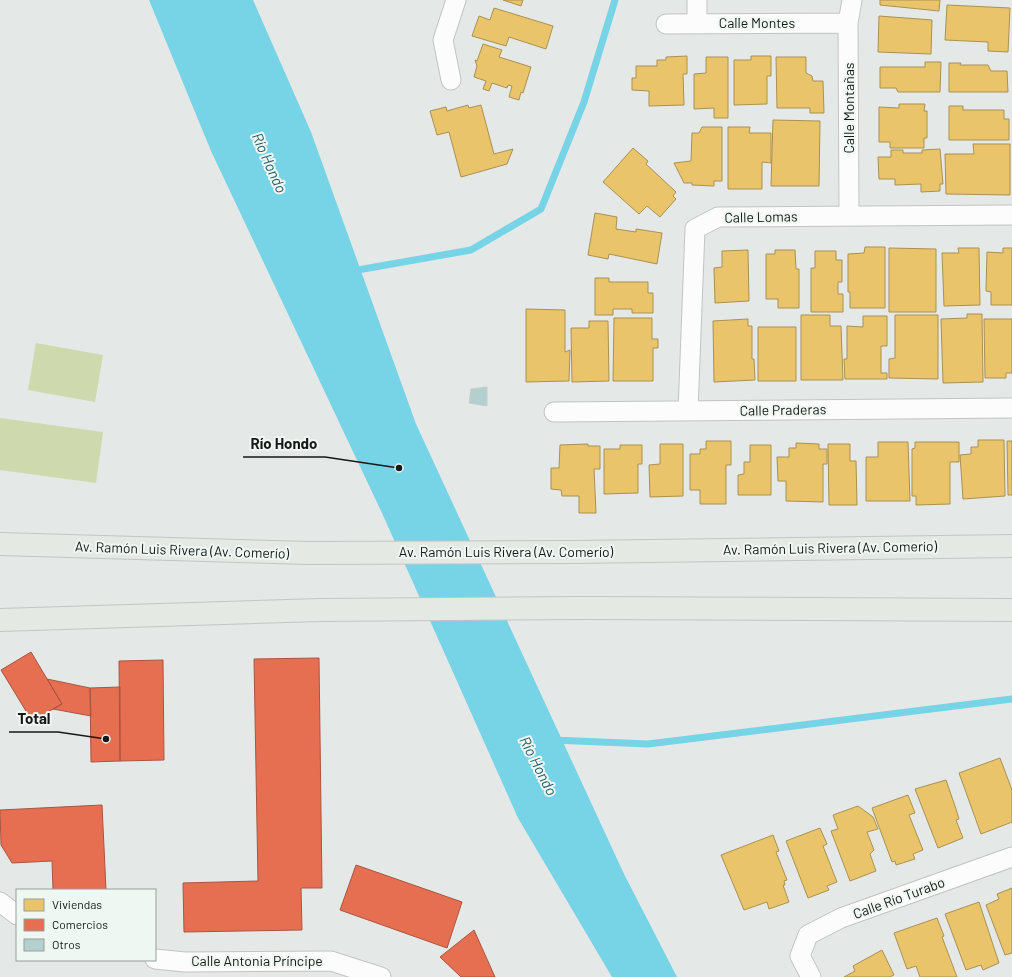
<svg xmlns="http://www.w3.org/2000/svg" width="1012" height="977" font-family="Barlow,sans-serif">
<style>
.green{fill:#cedaad}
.water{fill:#77d3e6}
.homes{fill:#e9c46a;stroke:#aa9151}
.shops{fill:#e76f51;stroke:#a85540}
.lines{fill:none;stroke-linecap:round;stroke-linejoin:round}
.stream{stroke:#77d3e6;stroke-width:7}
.building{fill:#b4d0ce;stroke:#c9cccc}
.minor-casing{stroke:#c1c4c3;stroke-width:21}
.primary-casing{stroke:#c2c5c4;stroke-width:24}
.minor{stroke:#fbfcfb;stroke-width:19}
.primary{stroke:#e4e9e4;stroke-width:22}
.labels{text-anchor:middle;stroke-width:4;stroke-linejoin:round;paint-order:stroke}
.street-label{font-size:14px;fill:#161918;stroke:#eff7f3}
.water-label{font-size:15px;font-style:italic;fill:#285d69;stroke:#eff7f3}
.leader{fill:none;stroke:#161918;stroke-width:1.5}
.callout-dot{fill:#161918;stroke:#eff7f3;stroke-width:1.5}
.callout-label{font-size:15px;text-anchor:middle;font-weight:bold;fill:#161918;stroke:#eff7f3;stroke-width:4;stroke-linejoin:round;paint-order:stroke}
</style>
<rect width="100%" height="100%" fill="#e4e8e6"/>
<!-- green -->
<path class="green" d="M 36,343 L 103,355 L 95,402 L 28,390 Z
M 0,418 L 103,432 L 96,483 L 0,470 Z"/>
<!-- water -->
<path class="water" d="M 149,0 L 253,0 L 311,132 L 416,424 L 624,874 L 677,977 L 612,977 L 518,818 L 382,513 L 211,151 Z"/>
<!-- homes -->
<path class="homes" d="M 503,0 L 523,0 L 521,6 Z
M 880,0 L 940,0 L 939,11 L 880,5 Z
M 947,5 L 1010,8 L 1008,52 L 988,51 L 988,42 L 945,40 Z
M 494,8 L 553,26 L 546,49 L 509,37 L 506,46 L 472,36 L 479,16 L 490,20 Z
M 879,16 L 932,20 L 931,54 L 878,52 Z
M 483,44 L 502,50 L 499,57 L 531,67 L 523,93 L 521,92 L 519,100 L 509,97 L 512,86 L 508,85 L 507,88 L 492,83 L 489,91 L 483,89 L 486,81 L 474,77 L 477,66 L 475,60 L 477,61 Z
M 687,56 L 687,74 L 683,74 L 684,105 L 649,106 L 649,91 L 632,90 L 632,78 L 636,78 L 636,66 L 657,66 L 657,60 L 666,60 L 666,57 Z
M 751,56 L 771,56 L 771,76 L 767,76 L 767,104 L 734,105 L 734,60 L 751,60 Z
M 706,57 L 728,57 L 728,118 L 714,118 L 714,108 L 694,109 L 694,74 L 706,73 Z
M 776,57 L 806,57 L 806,73 L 812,76 L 813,81 L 823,81 L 824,113 L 810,113 L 810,108 L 777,108 Z
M 925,62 L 941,62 L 940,92 L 898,92 L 896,88 L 880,88 L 880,67 L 925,67 Z
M 949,63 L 961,63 L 960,65 L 988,65 L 991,71 L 1007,71 L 1008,92 L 949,92 Z
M 899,104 L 925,104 L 924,111 L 927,111 L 927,138 L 924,138 L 924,148 L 890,148 L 890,142 L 879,142 L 879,107 L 899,108 Z
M 468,105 L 469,108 L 481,105 L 494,154 L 513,149 L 507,164 L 461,177 L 449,132 L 437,135 L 430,111 L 446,107 L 447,111 Z
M 949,106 L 963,106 L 963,110 L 1004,110 L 1004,119 L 1009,119 L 1009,140 L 949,140 Z
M 773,120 L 820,121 L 819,186 L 771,186 Z
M 702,127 L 722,127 L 722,181 L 714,181 L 714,186 L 692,185 L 692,183 L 684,183 L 674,163 L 691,161 L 692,133 L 699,133 Z
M 728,127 L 750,127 L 749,133 L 771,133 L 771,163 L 762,162 L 762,189 L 728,189 Z
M 973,144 L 1010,144 L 1010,195 L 946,194 L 945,154 L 974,154 Z
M 633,148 L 648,161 L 646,164 L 676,192 L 673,196 L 676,199 L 660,217 L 647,206 L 639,214 L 603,182 Z
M 940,149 L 943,184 L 940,184 L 940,191 L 921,192 L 921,184 L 895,185 L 895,179 L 879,179 L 878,157 L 891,157 L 891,150 L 903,150 L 903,153 L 922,153 L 922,150 Z
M 595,213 L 617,217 L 616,229 L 636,232 L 636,229 L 662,233 L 657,264 L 609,254 L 608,259 L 588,255 Z
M 865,247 L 885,247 L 885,308 L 850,308 L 850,292 L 848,292 L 848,254 L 864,253 Z
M 889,248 L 936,249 L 936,312 L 889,312 Z
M 958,248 L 979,248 L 980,305 L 944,306 L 942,253 L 959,253 Z
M 1003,248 L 1012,248 L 1012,305 L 991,305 L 991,292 L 986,291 L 987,252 L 1003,253 Z
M 748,250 L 749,301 L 715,303 L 714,268 L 722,267 L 722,251 Z
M 775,250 L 795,250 L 796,269 L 799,269 L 799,308 L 778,308 L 778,299 L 766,299 L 766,254 L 775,254 Z
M 815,251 L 836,251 L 836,260 L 842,260 L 842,282 L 838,282 L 838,294 L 843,294 L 843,312 L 811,312 L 811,268 L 815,268 Z
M 595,278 L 609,278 L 609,282 L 648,282 L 648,293 L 653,293 L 653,313 L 632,313 L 632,309 L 613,309 L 613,315 L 595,315 Z
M 526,309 L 565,310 L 565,352 L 570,350 L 569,381 L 526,382 Z
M 967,314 L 982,314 L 983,382 L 943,383 L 941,319 L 967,318 Z
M 801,315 L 830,315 L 830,326 L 841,326 L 843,380 L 801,380 Z
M 895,315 L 938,315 L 938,379 L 889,378 L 889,359 L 895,358 Z
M 863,316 L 887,316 L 887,346 L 881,346 L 881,373 L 887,373 L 887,379 L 845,379 L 844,359 L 847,359 L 847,326 L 863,327 Z
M 614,318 L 652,318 L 652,339 L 658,339 L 658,348 L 653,348 L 653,381 L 613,381 Z
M 748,319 L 748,326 L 752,326 L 752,359 L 754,359 L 755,380 L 714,382 L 713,321 Z
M 984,319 L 1012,319 L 1012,373 L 1006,373 L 1006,378 L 985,378 Z
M 589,321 L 608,321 L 609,381 L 572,382 L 571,328 L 589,328 Z
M 758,327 L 796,327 L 796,381 L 758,381 Z
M 978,440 L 1004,440 L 1005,496 L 963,499 L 960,455 L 971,454 L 971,447 L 978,447 Z
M 706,441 L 731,441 L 731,465 L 726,465 L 726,504 L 700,504 L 700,490 L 690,490 L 690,454 L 700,454 L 700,449 L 706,449 Z
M 1007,441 L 1012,441 L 1012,495 L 1008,495 Z
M 878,442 L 908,442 L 910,501 L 866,501 L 866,457 L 878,457 Z
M 915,442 L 959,442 L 959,462 L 950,462 L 950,504 L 916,505 L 916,496 L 912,496 L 912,449 L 915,448 Z
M 796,443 L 819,444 L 819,449 L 827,449 L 827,464 L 823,464 L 823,502 L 786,501 L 786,481 L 778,481 L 777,457 L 789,457 L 789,448 L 796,448 Z
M 588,444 L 588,446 L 600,446 L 600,469 L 594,469 L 596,513 L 579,513 L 579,496 L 562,496 L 561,490 L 551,489 L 551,468 L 559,468 L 560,445 Z
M 660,444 L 683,444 L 683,496 L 650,497 L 649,465 L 660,464 Z
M 828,444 L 850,444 L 850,461 L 856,461 L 857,505 L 829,505 Z
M 620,445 L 642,445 L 642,464 L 638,464 L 638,493 L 604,494 L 604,449 L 620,449 Z
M 750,445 L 771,445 L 771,495 L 738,495 L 738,475 L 744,474 L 744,462 L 750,462 Z
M 1000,758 L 1012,790 L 1012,822 L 981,834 L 959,773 Z
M 946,780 L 956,809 L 959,819 L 956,820 L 963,838 L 938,848 L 915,789 Z
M 908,795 L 915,813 L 909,815 L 923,850 L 913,854 L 915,859 L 896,865 L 895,861 L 892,862 L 872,808 Z
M 858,806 L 873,817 L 878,829 L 867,832 L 874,850 L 870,854 L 876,871 L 850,881 L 831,831 L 838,829 L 833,815 Z
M 820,828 L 827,844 L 823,846 L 837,882 L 827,886 L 829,890 L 808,898 L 786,841 Z
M 773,835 L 779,851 L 776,852 L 787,880 L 784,881 L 785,885 L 783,885 L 789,902 L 769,909 L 767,902 L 744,910 L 721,855 Z
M 1012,888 L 1012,953 L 1005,955 L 986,905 L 999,899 L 997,894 Z
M 979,902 L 999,963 L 983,970 L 981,965 L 966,970 L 945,914 Z
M 937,918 L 944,936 L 942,937 L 957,977 L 920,977 L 916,966 L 907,969 L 894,933 Z
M 882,950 L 894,975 L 890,977 L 844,977 L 855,971 L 853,966 Z"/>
<!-- shops -->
<path class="shops" d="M 31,652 L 62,704 L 32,721 L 1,670 Z
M 319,658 L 322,888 L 301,888 L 302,930 L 184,932 L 183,883 L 258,881 L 254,659 Z
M 163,660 L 164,760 L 120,761 L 119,661 Z
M 47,679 L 90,688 L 91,716 L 53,709 L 62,704 Z
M 120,687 L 120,761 L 91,762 L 90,688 Z
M 102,805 L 106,890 L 53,890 L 52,861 L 12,863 L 1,845 L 0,810 Z
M 356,865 L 462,902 L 447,948 L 340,910 Z
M 474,930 L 495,977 L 461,977 L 440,957 Z"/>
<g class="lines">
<!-- stream -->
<path class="stream" d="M 352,271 L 471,250 L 541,209 L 584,102 L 615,0
M 553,740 L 648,744 L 1012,699"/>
</g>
<!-- building -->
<path class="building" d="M 487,387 L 487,406 L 469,403 L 471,389 Z"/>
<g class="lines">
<!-- minor casing -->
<g class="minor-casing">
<path id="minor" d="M 697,23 L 697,0
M 666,24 L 848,23
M 451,80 L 443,40 L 456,0
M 849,216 L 848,23 L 852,0
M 688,411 L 695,229 L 718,217 L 1012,215
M 554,412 L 1012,408
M 0,902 L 17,915
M 155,959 L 185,962 L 331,961 L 381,977
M 811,977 L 800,956 L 808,935 L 841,918 L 1012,857"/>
</g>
<!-- primary casing -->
<g class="primary-casing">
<path id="primary" d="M 0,544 L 309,553 L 574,552 L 1012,546
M 0,620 L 320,610 L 584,608 L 1012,610"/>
</g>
<!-- minor -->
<use href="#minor" class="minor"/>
<!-- primary -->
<use href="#primary" class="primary"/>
</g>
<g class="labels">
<!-- street labels -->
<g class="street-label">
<text x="757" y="28">Calle Montes</text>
<text transform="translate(849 108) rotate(-90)" y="5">Calle Montañas</text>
<text transform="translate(761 217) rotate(-1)" y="5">Calle Lomas</text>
<text transform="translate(783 410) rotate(-1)" y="5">Calle Praderas</text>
<text transform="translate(830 548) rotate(-1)" y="5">Av. Ramón Luis Rivera (Av. Comerío)</text>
<text transform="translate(182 550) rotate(2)" y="5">Av. Ramón Luis Rivera (Av. Comerío)</text>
<text x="506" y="557">Av. Ramón Luis Rivera (Av. Comerío)</text>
<text transform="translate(899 898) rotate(-20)" y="5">Calle Río Turabo</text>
<text x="257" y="966">Calle Antonia Príncipe</text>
</g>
<!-- water labels -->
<g class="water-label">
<text transform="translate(269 163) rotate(66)" y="5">Río Hondo</text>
<text transform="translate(538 766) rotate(63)" y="5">Río Hondo</text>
</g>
</g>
<!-- callouts -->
<path class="leader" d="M399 468L325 457H243M106 739L58 732H9"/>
<g class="callout-dot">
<circle cx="399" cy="468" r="4"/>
<circle cx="106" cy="739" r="4"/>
</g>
<g class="callout-label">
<text x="284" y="449">Río Hondo</text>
<text x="34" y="724">Total</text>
</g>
<!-- legend -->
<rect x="16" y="889" width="140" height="72" fill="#eff7f3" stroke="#989e9b"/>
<rect x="24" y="899" width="20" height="12" fill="#e9c46a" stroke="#989e9b"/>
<text x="52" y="909" font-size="12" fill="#161918">Viviendas</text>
<rect x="24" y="919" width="20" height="12" fill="#e76f51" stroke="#989e9b"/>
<text x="52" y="929" font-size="12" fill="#161918">Comercios</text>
<rect x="24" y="939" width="20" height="12" fill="#b4d0ce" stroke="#989e9b"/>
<text x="52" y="949" font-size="12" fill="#161918">Otros</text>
</svg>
